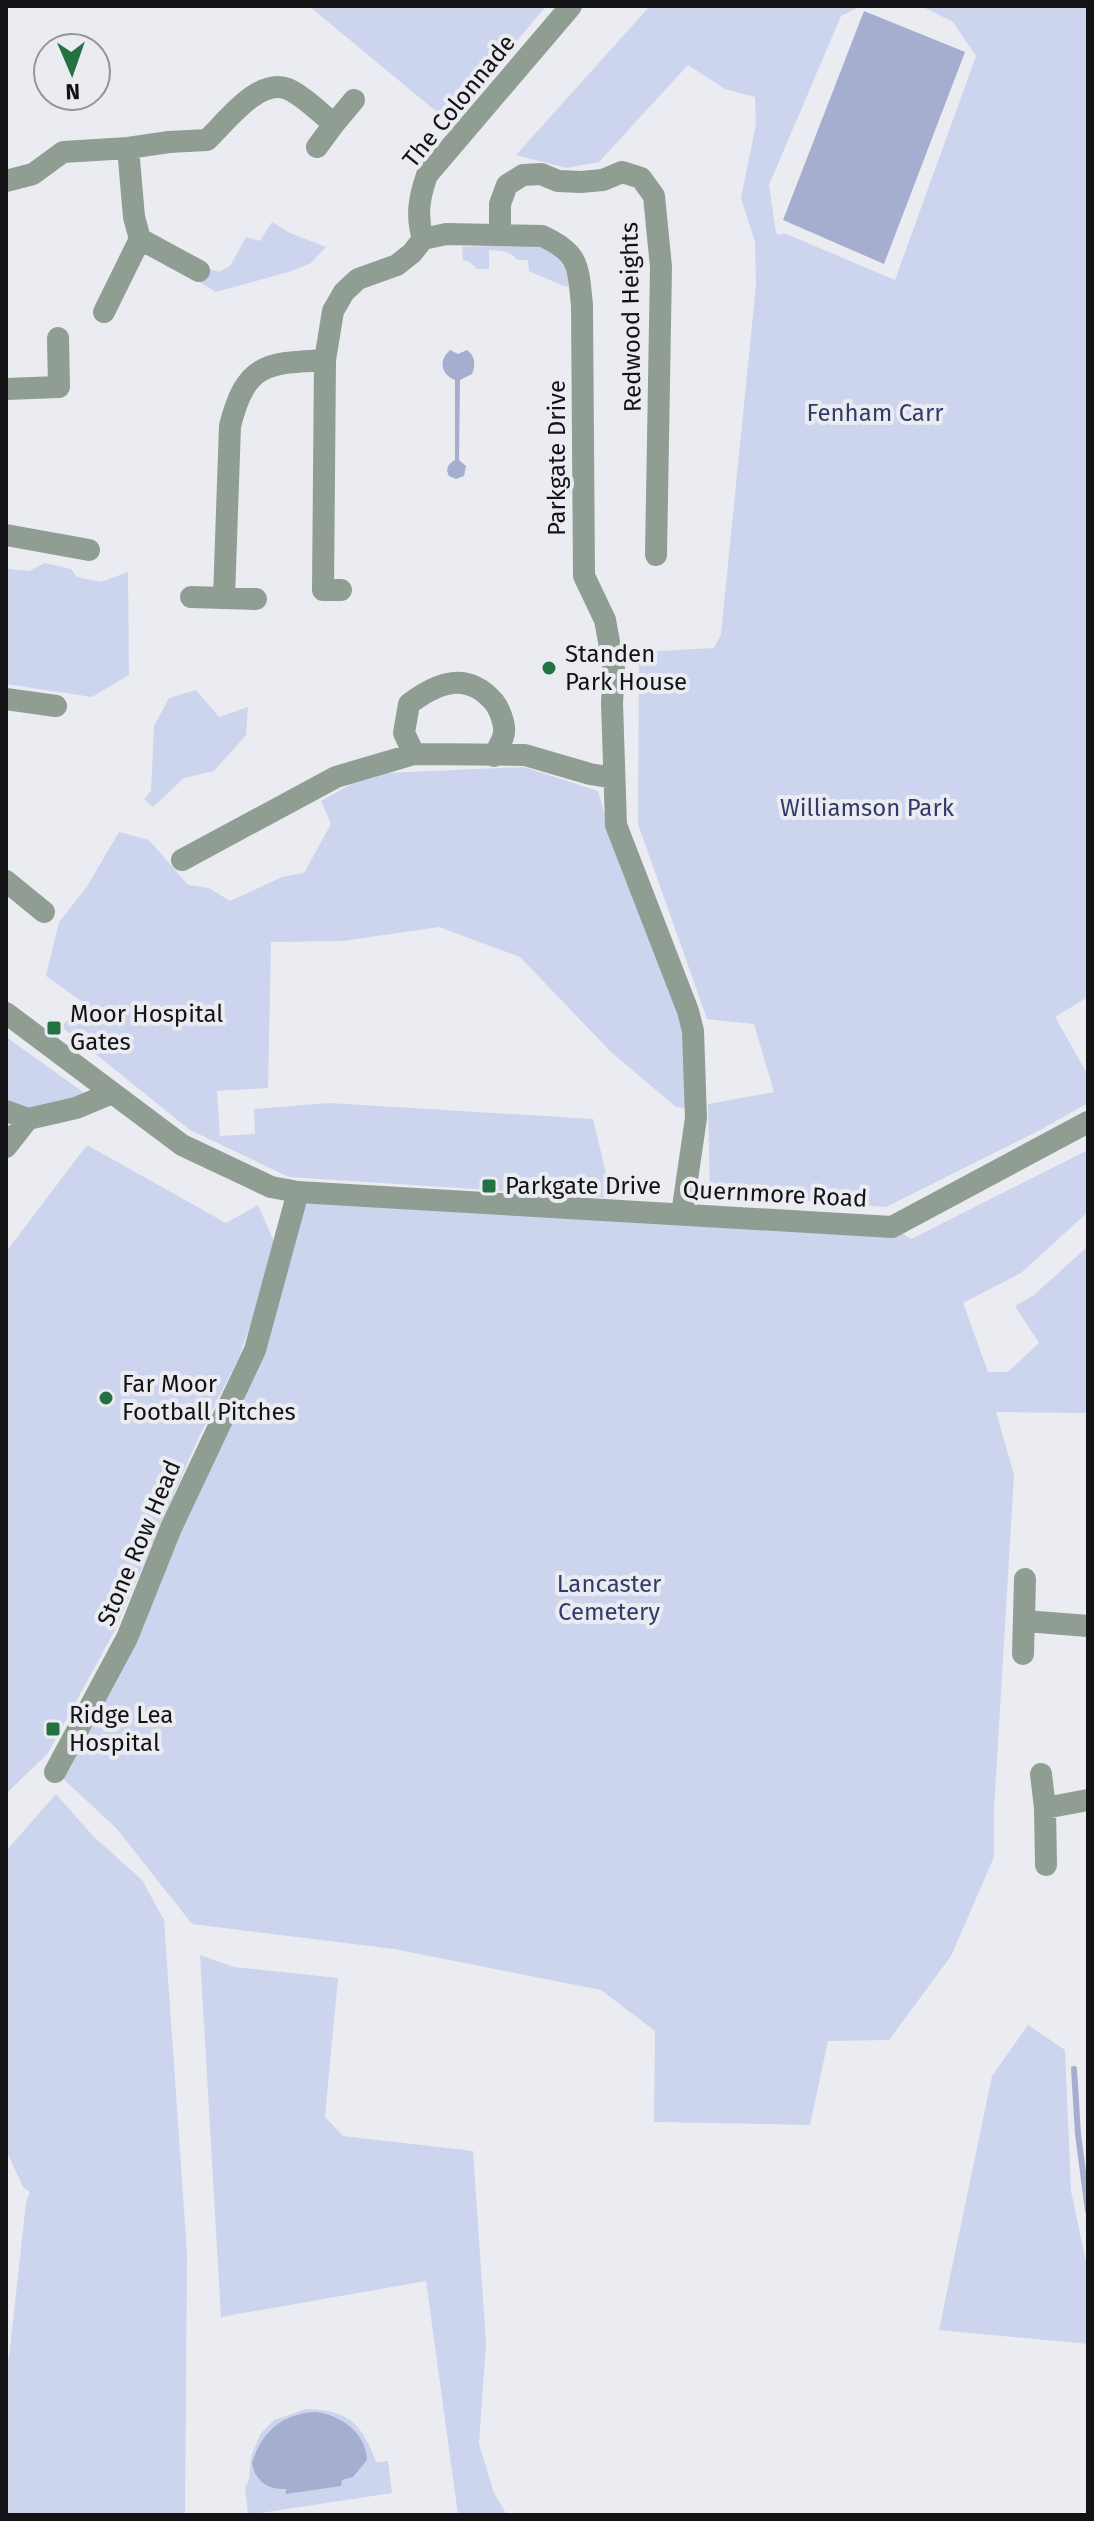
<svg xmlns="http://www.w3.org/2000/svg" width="1094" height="2521" font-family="'Fira Sans',sans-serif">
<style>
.green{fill:#cdd4ed}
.water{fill:#a5aece}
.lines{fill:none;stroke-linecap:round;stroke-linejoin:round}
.stream{stroke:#a5aece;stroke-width:6}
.minor{stroke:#909d93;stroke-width:22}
.tertiary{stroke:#909d93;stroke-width:22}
.poi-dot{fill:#247141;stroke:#ebecf1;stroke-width:3}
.labels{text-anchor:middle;stroke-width:8;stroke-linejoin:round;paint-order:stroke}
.street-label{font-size:24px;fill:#131315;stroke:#ebecf1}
.park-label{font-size:24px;fill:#333c68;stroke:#ebecf1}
.poi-label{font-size:24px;fill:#131315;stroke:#ebecf1;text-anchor:start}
</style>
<rect width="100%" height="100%" fill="#ebecf1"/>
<!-- green -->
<path class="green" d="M 309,6 L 546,6 L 449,122 Z
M 650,6 L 861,6 L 841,16 L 769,185 L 776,233 L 781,235 L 784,233 L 895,280 L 976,56 L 953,22 L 921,6 L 1088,6 L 1088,997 L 1055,1017 L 1088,1075 L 1088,1103 L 1040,1130 L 886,1207 L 710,1193 L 708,1104 L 774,1092 L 754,1024 L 707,1019 L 638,824 L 639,652 L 714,648 L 721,634 L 756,285 L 755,242 L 741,198 L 756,124 L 755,97 L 725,89 L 688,65 L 599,162 L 566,168 L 516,155 Z
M 272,222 L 290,233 L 326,247 L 311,263 L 292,271 L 216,292 L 199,282 L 207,268 L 219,272 L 230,266 L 246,237 L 260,241 Z
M 531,245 C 554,249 567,264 571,287 L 564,286 L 529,271 L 528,260 L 517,260 C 510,250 500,251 489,250 L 489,269 L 477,269 L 470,262 L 463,260 L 462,247 Z
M 45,563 L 71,569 L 77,577 L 101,582 L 128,572 L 129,675 L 92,697 L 6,684 L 6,566 L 9,569 L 29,571 Z
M 196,690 L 219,717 L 248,707 L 246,735 L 214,771 L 184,778 L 153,807 L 144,799 L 151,791 L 154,726 L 169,698 Z
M 524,767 L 598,791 L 615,851 L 685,1028 L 687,1108 L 676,1107 L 611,1052 L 520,957 L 439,927 L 343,941 L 271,942 L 268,1088 L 217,1091 L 220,1136 L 255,1134 L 254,1109 L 329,1103 L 593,1119 L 612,1198 L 289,1177 L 190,1130 L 62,1027 L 81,1001 L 46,976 L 59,922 L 86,888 L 119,832 L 149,840 L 188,885 L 209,888 L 230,901 L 282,877 L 304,873 L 331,824 L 321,801 L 355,782 L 386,773 Z
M 6,1037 L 86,1094 L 28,1111 L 6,1103 Z
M 87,1145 L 226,1223 L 258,1205 L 277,1248 L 239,1357 L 197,1441 L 115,1630 L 48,1753 L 6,1794 L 6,1252 Z
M 1088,1150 L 1088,1212 L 1021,1273 L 963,1303 L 988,1372 L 1008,1372 L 1039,1343 L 1015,1306 L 1034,1295 L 1088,1246 L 1088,1413 L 996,1412 L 1014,1475 L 994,1809 L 994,1857 L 951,1956 L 889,2040 L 828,2041 L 810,2125 L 654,2122 L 655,2031 L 601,1990 L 394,1949 L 192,1924 L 117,1829 L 56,1772 L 255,1350 L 298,1192 L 892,1227 L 911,1239 Z
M 56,1794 L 93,1836 L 142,1880 L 164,1920 L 187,2253 L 185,2515 L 6,2515 L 6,2361 L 9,2358 L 26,2202 L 30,2192 L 23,2187 L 6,2150 L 6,1851 Z
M 200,1955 L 234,1967 L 338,1978 L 325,2117 L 343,2136 L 473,2151 L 486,2343 L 479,2444 L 494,2493 L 507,2515 L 458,2515 L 426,2281 L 221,2317 Z
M 1028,2025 L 1065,2050 L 1071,2191 L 1088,2271 L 1088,2344 L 939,2330 L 992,2076 Z
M 306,2409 C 348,2410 362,2423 376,2462 L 388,2461 L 392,2493 L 248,2515 L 245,2487 L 249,2480 L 251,2456 L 261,2433 L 274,2420 Z"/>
<!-- water -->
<path class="water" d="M 864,11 L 965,52 L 884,264 L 783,220 Z
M 450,350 L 458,354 L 467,350 C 475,356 476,364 472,374 L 460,380 L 459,460 L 466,466 L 464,476 L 456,479 L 449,476 C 445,469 448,464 455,460 L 455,380 C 441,374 438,361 450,350 Z
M 317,2412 C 342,2416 366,2433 367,2460 L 353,2477 L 342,2480 L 341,2486 L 286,2494 L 286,2489 C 268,2490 255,2481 252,2463 C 262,2431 283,2413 317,2412 Z"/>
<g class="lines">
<!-- stream -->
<path class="stream" d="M 1074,2069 L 1078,2134 L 1088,2211"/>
<!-- minor -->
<path class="minor" d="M 317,147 L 334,124
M 6,181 L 33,174 L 63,152 L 128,148 L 169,142 L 207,140 C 227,121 259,77 288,89 C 304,96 320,113 334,124 L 354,100
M 500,234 L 500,204 L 507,185 L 523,175 L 541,174 L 558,181 L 581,182 L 603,180 L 622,172 L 641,178 L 654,196 L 661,267 L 656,555
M 140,239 L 199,271
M 423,239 C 416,216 419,198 427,175 L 571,6
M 104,312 L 140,239 L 134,217 L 128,148
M 6,389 L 59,387 L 58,338
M 6,535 L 89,550
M 341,590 L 323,590 L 325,360 L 333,311 L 344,292 L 358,279 L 397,265 L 412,253 L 423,239 L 446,234 L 542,236 C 580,253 578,267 582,305 L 584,576 L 605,620 L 614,669 L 612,703 L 616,825 L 688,1011 L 693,1031 L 696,1118 L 682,1214
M 191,597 L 256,599
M 224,597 L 230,426 C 246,363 266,363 325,360
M 6,699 L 56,706
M 414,754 L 404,733 L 409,704 C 438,682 467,671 494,702 C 499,708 505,723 504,732 C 504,739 497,749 494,756
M 182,860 L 336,777 L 414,754 L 525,755 L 590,774 L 614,778
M 6,881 L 44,912
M 6,1111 L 28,1119 L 76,1108 L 112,1093
M 6,1147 L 28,1119
M 1025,1621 L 1088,1626
M 1023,1654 L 1025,1579
M 55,1772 L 127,1638 L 171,1528 L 255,1350 L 298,1192
M 1041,1774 L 1045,1808 L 1046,1865
M 1045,1808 L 1088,1800"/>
<!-- tertiary -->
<path class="tertiary" d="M 6,1013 L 182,1145 L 271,1187 L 298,1192 L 892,1227 L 1088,1122"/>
</g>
<!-- markers -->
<g class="poi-dot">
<circle cx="549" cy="668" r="8"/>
<rect x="46" y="1020" width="16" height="16" rx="4"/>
<rect x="481" y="1178" width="16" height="16" rx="4"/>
<circle cx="106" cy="1398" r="8"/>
<rect x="45" y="1721" width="16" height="16" rx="4"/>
</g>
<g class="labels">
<!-- street labels -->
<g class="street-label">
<text transform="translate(459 101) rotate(-51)" y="8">The Colonnade</text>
<text transform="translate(631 317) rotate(-91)" y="8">Redwood Heights</text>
<text transform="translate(557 458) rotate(-90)" y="8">Parkgate Drive</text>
<text transform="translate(775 1194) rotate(3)" y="8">Quernmore Road</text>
<text transform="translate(139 1543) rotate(-67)" y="8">Stone Row Head</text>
</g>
<!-- park labels -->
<g class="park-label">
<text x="875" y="421">Fenham Carr</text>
<text x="867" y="816">Williamson Park</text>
<text x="609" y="1592">Lancaster<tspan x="609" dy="28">Cemetery</tspan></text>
</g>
<!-- poi labels -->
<g class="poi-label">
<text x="565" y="662">Standen<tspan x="565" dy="28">Park House</tspan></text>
<text x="70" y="1022">Moor Hospital<tspan x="70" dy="28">Gates</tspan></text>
<text x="505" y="1194">Parkgate Drive</text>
<text x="122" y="1392">Far Moor<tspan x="122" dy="28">Football Pitches</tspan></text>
<text x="69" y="1723">Ridge Lea<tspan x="69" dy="28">Hospital</tspan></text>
</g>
</g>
<!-- border -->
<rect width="1094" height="2521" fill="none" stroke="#131315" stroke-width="16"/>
<!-- north arrow -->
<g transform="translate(72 72) rotate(178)"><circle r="38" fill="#ebecf1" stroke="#959599" stroke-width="2"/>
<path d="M0-6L14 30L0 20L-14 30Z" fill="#247141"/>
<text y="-12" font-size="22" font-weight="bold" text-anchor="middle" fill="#131315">N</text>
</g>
</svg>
